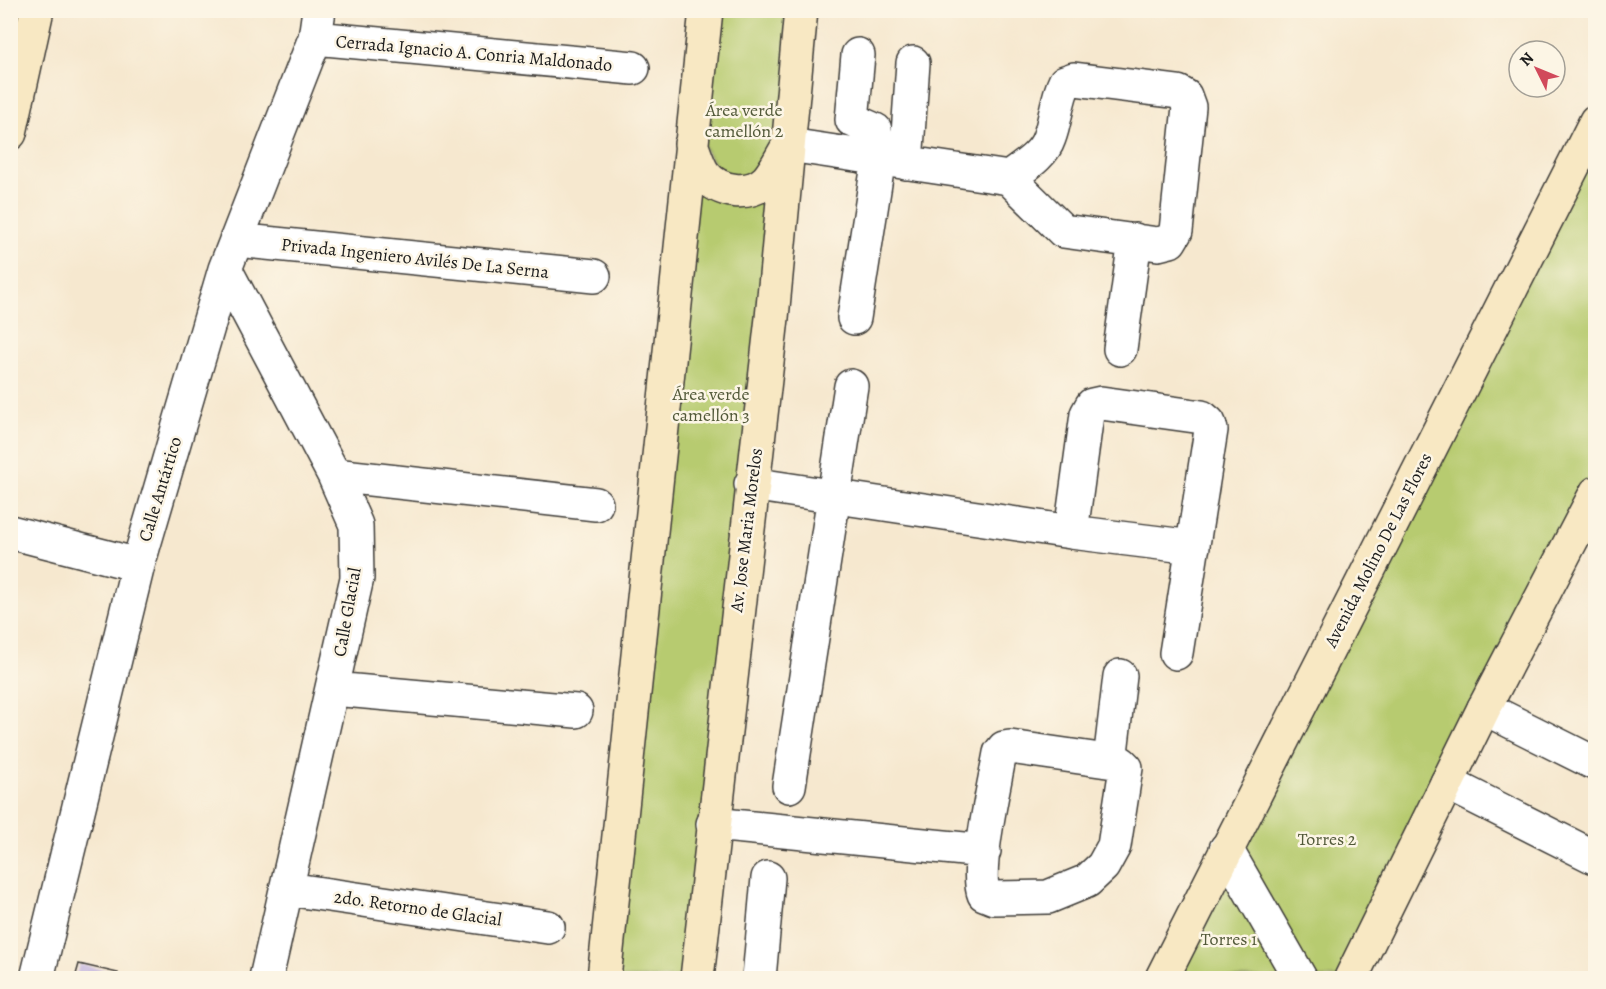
<svg xmlns="http://www.w3.org/2000/svg" width="1606" height="989" font-family="Alegreya,serif">
<style>
.green{fill:#b7cb6f;stroke:#6a7446;stroke-width:1.5}
.building{fill:#af9fde}
.lines{fill:none;stroke-linecap:round;stroke-linejoin:round}
.street-casing{stroke:#3d3b37;stroke-width:36}
.secondary-casing{stroke:#3d3b37;stroke-width:36}
.street{stroke:#fff;stroke-width:33}
.secondary{stroke:#f8e8c3;stroke-width:33}
.labels{text-anchor:middle;stroke-width:5;stroke-linejoin:round;paint-order:stroke}
.street-label{font-size:18px;fill:#1c1c1c;stroke:#fcf5e5}
.park-label{font-size:18px;fill:#525939;stroke:#fcf5e5}
</style>
<rect width="100%" height="100%" fill="#fcf5e5"/>
<filter id="ink" filterUnits="userSpaceOnUse"><feTurbulence type="fractalNoise" baseFrequency=".0167" numOctaves="2"/><feDisplacementMap in="SourceGraphic" scale="12" xChannelSelector="R" yChannelSelector="G"/><feConvolveMatrix kernelMatrix="1 2 1 2 8 2 1 2 1" color-interpolation-filters="sRGB"/></filter>
<filter id="wash" filterUnits="userSpaceOnUse"><feTurbulence type="fractalNoise" baseFrequency=".008" numOctaves="4" result="noise"/><feDisplacementMap in="SourceGraphic" scale="24" xChannelSelector="R" yChannelSelector="G"/><feGaussianBlur stdDeviation="1.35" result="paint"/><feColorMatrix in="noise" values="0 0 0 0 0 0 0 0 0 0 0 0 0 0 0 0 0 1.4 0 .05"/><feComposite in="paint" operator="in"/></filter>
<g filter="url(#wash)">
<rect width="100%" height="100%" fill="#f6e8cf"/>
<!-- green -->
<path class="green" d="M 715,11 L 795,11 L 782,152 L 730,190 L 699,139 Z
M 1595,127 L 1595,485 L 1348,978 L 1304,978 L 1231,849 Z
M 698,172 L 775,179 L 691,978 L 608,978 Z
M 1226,853 L 1298,978 L 1163,978 Z"/>
<g id="blocks">
<!-- building -->
<path class="building" d="M 79,964 L 118,973 L 117,978 L 75,978 Z"/>
</g>
</g>
<g filter="url(#ink)">
<use href="#blocks" fill-opacity="0" stroke="#3d3b37" stroke-width="1.5"/>
<g class="lines">
<!-- street casing -->
<g class="street-casing">
<path id="street" d="M 315,38 L 633,68
M 789,145 L 1009,178 L 1063,231 L 1158,244 L 1170,241 L 1176,231 L 1189,107 L 1185,96 L 1178,92 L 1074,79 L 1065,82 C 1056,100 1056,120 1049,138 C 1043,156 1023,167 1009,178
M 906,163 L 913,63
M 236,240 L 594,276
M 225,269 L 334,475 L 356,525 L 357,578 L 266,978
M 854,318 L 879,158 L 875,130 L 852,120 L 858,55
M 1120,349 L 1135,240
M 334,475 L 596,504
M 751,484 L 1071,532 L 1193,547
M 10,532 L 138,565
M 1071,532 L 1087,414 L 1092,405 L 1101,403 L 1202,417 L 1209,423 L 1211,430 L 1176,653
M 333,689 L 576,711
M 1484,708 L 1596,764
M 1010,747 L 1121,763 L 1126,768 L 1114,846 L 1103,866 L 1087,881 L 1048,897 L 994,898 L 984,894 C 974,870 995,782 1000,753 L 1004,748 Z
M 1110,761 L 1120,676
M 1447,783 L 1596,858
M 789,786 L 851,386
M 713,824 L 984,851
M 1226,849 L 1300,978
M 288,889 L 548,927
M 37,978 L 138,565 L 225,269 L 315,38 L 319,10
M 759,978 L 768,878"/>
</g>
<!-- secondary casing -->
<g class="secondary-casing">
<path id="secondary" d="M 10,133 L 37,10
M 691,144 C 695,153 698,166 704,174 C 719,193 750,197 767,180 C 775,171 781,158 787,148
M 604,978 L 706,10
M 697,978 L 772,318 L 801,10
M 1162,978 L 1596,121
M 1351,978 L 1484,708 L 1596,493"/>
</g>
<!-- street -->
<use href="#street" class="street"/>
<!-- secondary -->
<use href="#secondary" class="secondary"/>
</g>
</g>
<g class="labels">
<!-- street labels -->
<g class="street-label">
<text transform="translate(474 53) rotate(5)" y="6">Cerrada Ignacio A. Conria Maldonado</text>
<text transform="translate(415 258) rotate(6)" y="6">Privada Ingeniero Avilés De La Serna</text>
<text transform="translate(160 489) rotate(-73)" y="6">Calle Antártico</text>
<text transform="translate(746 530) rotate(-83)" y="6">Av. Jose Maria Morelos</text>
<text transform="translate(1378 550) rotate(-63)" y="6">Avenida Molino De Las Flores</text>
<text transform="translate(347 612) rotate(-80)" y="6">Calle Glacial</text>
<text transform="translate(418 908) rotate(8)" y="6">2do. Retorno de Glacial</text>
</g>
<!-- park labels -->
<g class="park-label">
<text x="744" y="116">Área verde<tspan x="744" dy="21">camellón 2</tspan></text>
<text x="711" y="400">Área verde<tspan x="711" dy="21">camellón 3</tspan></text>
<text x="1327" y="845">Torres 2</text>
<text x="1229" y="945">Torres 1</text>
</g>
</g>
<!-- margin -->
<rect width="1606" height="989" fill="none" stroke="#fcf5e5" stroke-width="36"/>
<!-- north arrow -->
<g transform="translate(1537 69) rotate(313)"><circle r="28" fill="#fcf5e5" stroke="#a29e95" stroke-width="1.5"/>
<path d="M0-4.5L10 22L0 15L-10 22Z" fill="#d1495b"/>
<text y="-9" font-size="16" font-weight="bold" text-anchor="middle" fill="#1c1c1c">N</text>
</g>
</svg>
